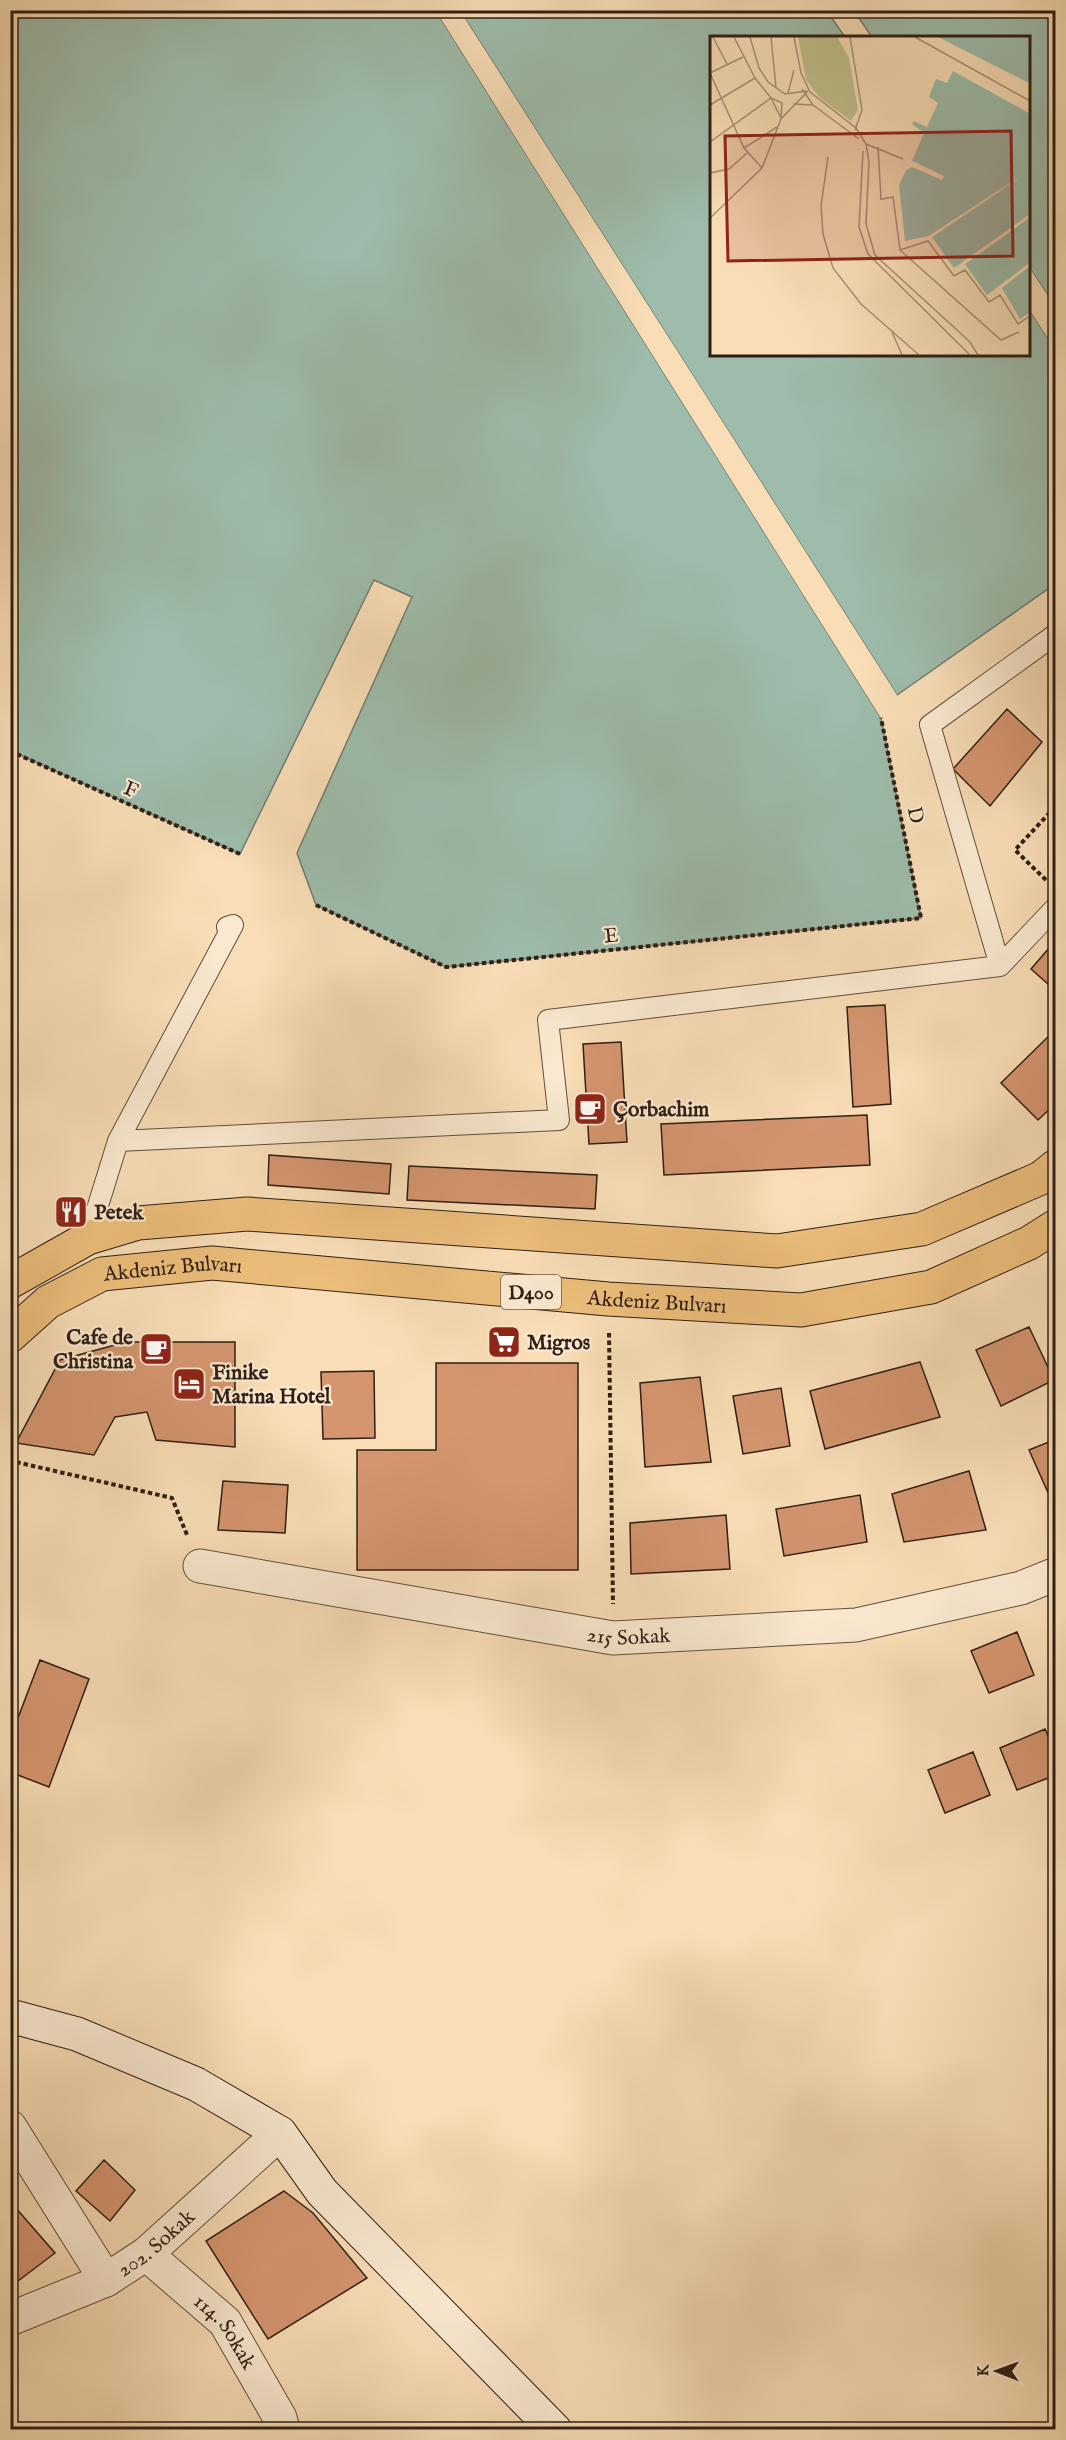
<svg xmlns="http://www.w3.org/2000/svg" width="1066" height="2440" font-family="'IM FELL English',serif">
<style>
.water{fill:#9dbcab;stroke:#717d6f;stroke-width:1.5}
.pier{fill:#f8ddb6}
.building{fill:#d4956f;stroke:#301e15;stroke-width:1.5}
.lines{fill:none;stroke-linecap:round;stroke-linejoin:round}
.lane-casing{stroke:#624e3d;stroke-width:22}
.street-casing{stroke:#624e3d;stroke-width:35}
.secondary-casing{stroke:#301e15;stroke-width:35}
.highway-casing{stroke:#301e15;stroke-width:35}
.path{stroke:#301e15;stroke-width:4;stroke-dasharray:4.5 3;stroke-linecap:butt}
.lane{stroke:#fae9d0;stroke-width:20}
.street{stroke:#fae9d0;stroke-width:33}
.secondary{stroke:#fae9d0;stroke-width:33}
.highway{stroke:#ecbe7b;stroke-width:33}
.labels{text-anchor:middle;stroke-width:4.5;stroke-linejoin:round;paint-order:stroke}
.shield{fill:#fae9d0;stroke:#6d5b4d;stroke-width:1.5}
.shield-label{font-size:20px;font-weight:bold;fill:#301e15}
.street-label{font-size:21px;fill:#301e15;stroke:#fae9d0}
.poi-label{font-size:21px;font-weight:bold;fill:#301e15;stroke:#fae9d0;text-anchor:start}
.inset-road{fill:none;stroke:#a89176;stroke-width:1.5}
.view{fill:#8f2418;fill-opacity:0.15;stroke:#8f2418;stroke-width:3}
.inset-edge{fill:none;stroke:#301e15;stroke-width:3}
</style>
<rect width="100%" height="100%" fill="#f8ddb6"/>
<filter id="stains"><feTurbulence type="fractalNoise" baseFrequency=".00333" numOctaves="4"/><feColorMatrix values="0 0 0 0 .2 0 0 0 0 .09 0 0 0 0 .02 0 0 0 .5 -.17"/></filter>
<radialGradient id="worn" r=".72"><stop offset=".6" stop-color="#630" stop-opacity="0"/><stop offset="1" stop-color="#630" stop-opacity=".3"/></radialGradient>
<!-- water -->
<path class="water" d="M 11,11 L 436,11 L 881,718 L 921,918 L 446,967 L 316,905 L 297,853 L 412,597 L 374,580 L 240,854 L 11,751 Z
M 460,11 L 827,11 L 845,37 L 712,38 L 712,354 L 1028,354 L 1029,309 L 1055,349 L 1055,584 L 897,695 Z
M 854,11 L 1055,11 L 1055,307 L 1029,267 L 1028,38 L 872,37 Z"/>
<!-- pier -->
<path class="pier" d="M 440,10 L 883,715 L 881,718 L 436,11 Z
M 457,10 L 460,11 L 897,695 L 895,698 Z
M 1029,267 L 1055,307 L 1056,310 L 1028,273 Z
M 1028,306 L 1056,343 L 1055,349 L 1029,309 Z"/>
<!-- building -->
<path class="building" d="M 1007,709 L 1042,742 L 990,806 L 953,769 Z
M 1056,940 L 1056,991 L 1031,969 Z
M 885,1005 L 891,1104 L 853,1107 L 847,1007 Z
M 1056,1029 L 1056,1103 L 1038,1120 L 1001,1083 Z
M 621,1042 L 627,1142 L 589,1144 L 583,1044 Z
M 867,1115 L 870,1165 L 664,1175 L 661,1124 Z
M 269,1155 L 391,1164 L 389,1194 L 268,1185 Z
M 409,1166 L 597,1175 L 595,1209 L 407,1200 Z
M 1029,1327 L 1054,1380 L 1001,1406 L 976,1350 Z
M 126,1342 L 235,1342 L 235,1447 L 156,1440 L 147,1412 L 115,1417 L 94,1455 L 16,1443 L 60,1360 Z
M 920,1362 L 940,1417 L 825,1449 L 810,1391 Z
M 436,1363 L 578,1363 L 578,1570 L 357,1570 L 357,1450 L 436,1450 Z
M 374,1371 L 375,1438 L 323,1439 L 321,1372 Z
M 700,1377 L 711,1462 L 645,1467 L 640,1383 Z
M 781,1388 L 790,1446 L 743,1454 L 733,1396 Z
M 1056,1439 L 1056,1505 L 1054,1506 L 1029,1450 Z
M 969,1471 L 986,1530 L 904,1542 L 892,1494 Z
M 223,1481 L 288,1485 L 285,1533 L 218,1530 Z
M 860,1495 L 867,1542 L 784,1556 L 776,1509 Z
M 726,1515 L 730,1569 L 631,1574 L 630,1523 Z
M 1017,1632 L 1034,1675 L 989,1693 L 971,1651 Z
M 40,1660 L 89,1679 L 49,1787 L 10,1772 L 10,1739 Z
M 1045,1729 L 1056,1754 L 1056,1775 L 1017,1790 L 1000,1748 Z
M 973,1752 L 990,1795 L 945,1813 L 928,1770 Z
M 104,2160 L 135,2190 L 110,2221 L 76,2191 Z
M 284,2191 L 313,2213 L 367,2278 L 268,2339 L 206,2241 Z
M 15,2207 L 55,2253 L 10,2287 L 10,2210 Z"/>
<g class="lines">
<!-- lane casing -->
<g class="lane-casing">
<path id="lane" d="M 1000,966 L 930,725 L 1056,634
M 118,1141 L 559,1120 L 548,1020 L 1000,966 L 1056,907
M 88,1238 L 118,1141 L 233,925 L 227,927"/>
</g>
<!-- street casing -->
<g class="street-casing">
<g id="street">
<path id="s1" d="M 200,1566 L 613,1638 L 856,1625 L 1021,1588 L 1056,1574"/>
<path d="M 10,2127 L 106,2280"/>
<path id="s2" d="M 146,2254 L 225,2322 L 280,2418 L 283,2430"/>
<path id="s3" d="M 10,2319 L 106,2280 L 146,2254 L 280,2133"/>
</g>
</g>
<!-- secondary casing -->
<g class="secondary-casing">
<path id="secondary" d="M 10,2016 L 77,2034 L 196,2084 L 280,2133 L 322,2192 L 555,2430"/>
</g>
<!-- highway casing -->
<g class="highway-casing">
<g id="highway">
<path d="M 10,1282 L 88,1238 L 138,1223 L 247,1214 L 777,1251 L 922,1229 L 1041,1178 L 1056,1166"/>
<path id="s4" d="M 10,1336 L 48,1302 L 102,1274 L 212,1263 L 608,1299 L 801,1310 L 931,1287 L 1029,1243 L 1056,1226"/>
</g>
</g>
<!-- path -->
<path class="path" d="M 10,751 L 240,854
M 1046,880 L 1015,850 L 1056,806
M 316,905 L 446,967 L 921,918 L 881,718
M 609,1333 L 613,1604
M 10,1458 L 16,1462 L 172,1498 L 187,1535"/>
<!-- lane -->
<use href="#lane" class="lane"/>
<!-- street -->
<use href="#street" class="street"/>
<!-- secondary -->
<use href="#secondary" class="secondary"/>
<!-- highway -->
<use href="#highway" class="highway"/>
</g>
<!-- icons -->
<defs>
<g id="cafe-square" transform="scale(1.725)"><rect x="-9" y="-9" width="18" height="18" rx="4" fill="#8f2418" stroke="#fae9d0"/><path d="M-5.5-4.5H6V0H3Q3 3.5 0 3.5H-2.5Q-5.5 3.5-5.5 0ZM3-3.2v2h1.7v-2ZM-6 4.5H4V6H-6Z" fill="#fff"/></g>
<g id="restaurant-square" transform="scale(1.725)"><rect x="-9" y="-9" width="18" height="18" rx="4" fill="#8f2418" stroke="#fae9d0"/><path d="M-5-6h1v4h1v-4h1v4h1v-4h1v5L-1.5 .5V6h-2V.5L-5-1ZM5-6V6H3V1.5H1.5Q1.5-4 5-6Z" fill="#fff"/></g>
<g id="supermarket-square" transform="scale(1.725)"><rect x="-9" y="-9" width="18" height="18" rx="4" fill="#8f2418" stroke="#fae9d0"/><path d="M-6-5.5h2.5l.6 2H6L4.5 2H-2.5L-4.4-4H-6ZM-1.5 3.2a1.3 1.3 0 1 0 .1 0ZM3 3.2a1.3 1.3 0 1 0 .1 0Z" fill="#fff"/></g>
<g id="hotel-square" transform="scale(1.725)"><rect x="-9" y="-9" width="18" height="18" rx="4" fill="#8f2418" stroke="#fae9d0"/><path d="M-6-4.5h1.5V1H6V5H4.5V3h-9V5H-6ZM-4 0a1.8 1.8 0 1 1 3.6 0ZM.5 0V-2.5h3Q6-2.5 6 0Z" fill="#fff"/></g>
</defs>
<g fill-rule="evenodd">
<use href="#cafe-square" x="590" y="1109"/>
<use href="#restaurant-square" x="71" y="1212"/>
<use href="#supermarket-square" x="504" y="1342"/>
<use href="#cafe-square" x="156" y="1349"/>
<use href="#hotel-square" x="189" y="1384"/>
</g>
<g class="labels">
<!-- shield labels -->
<rect class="shield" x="501" y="1275" width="60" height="34" rx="4.5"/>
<g class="shield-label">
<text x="531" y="1299">D400</text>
</g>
<!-- street labels -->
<g class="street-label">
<text transform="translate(131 789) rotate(24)" y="7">F</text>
<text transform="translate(916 815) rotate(79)" y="7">D</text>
<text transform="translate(611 935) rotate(-6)" y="7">E</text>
<text dy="7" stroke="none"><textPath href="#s4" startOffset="183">Akdeniz Bulvarı</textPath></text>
<text dy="7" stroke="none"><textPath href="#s4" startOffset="669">Akdeniz Bulvarı</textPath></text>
<text dy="7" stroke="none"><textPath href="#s1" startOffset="435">215 Sokak</textPath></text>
<text dy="7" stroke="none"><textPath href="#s3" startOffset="166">202. Sokak</textPath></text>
<text dy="7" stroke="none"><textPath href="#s2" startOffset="112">114. Sokak</textPath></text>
</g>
<!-- poi labels -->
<g class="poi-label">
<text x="613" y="1116">Çorbachim</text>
<text x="94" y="1219">Petek</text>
<text x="133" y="1344" text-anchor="end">Cafe de<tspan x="133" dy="24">Christina</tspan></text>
<text x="527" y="1349">Migros</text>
<text x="212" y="1379">Finike<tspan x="212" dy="24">Marina Hotel</tspan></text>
</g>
</g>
<!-- overview -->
<g transform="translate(710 36)">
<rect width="320" height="320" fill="#f8ddb6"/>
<path d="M 88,1 L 127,1 L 139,22 L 148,74 L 141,85 L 109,61 L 96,44 Z" fill="#c0c08c"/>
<path d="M 228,1 L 319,1 L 319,47 L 311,43 ZM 243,35 L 319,77 L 319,179 L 244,232 L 222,201 L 316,138 L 219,200 L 195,205 L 189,149 L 196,134 L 202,131 L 232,144 L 234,140 L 202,125 L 214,97 L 202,88 L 204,85 L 217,91 L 228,67 L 219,61 L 226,43 L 237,47 ZM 319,182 L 319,227 L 277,259 L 255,228 ZM 319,231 L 319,277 L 310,283 L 292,252 Z" fill="#9dbcab"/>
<path d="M 315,137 L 222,201 L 219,200 ZM 319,179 L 319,182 L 255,228 L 253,226 Z" fill="#f8ddb6"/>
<path class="inset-road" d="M 3,1 L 17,28M 24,1 L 45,42 L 61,62 L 72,67 L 71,82M 40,1 L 49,32 L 58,46 L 75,58 L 97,55M 61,1 L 66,52M 84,1 L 91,37 L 100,56 L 146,92 L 156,108 L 159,126 L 156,188 L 165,219 L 260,306 L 268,319M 140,1 L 152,74 L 145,94M 205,1 L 320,65M 0,37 L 34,112 L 52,132M 0,37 L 33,21M 92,53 L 103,69 L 149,103M 78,57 L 84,34M 83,68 L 103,69M 0,69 L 45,42M 0,106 L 61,62 L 71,82M 156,108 L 193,123M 168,111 L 171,163 L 183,161 L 190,214 L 291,304 L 309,296M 34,112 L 67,91M 153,115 L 149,191 L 158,218 L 260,319M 118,121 L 111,170 L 113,198 L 123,232 L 151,268 L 209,319M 0,137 L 19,133 L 37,117M 0,182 L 52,132 L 71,83 L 98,55M 190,214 L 218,205 L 244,240 L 255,234 L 279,266 L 290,259 L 308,288 L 320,280M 182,296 L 192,319"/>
<path class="view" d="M 301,95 L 303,220 L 18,225 L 15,100 Z"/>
<rect width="320" height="320" class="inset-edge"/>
</g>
<!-- margin -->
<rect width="1066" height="2440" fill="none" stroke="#f8ddb6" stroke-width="36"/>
<rect x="12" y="12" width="1042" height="2416" fill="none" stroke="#301e15" stroke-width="3"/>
<rect x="18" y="18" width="1030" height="2404" fill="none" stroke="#301e15" stroke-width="1.5"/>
<!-- north arrow -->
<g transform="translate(997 2371) rotate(271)" stroke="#fae9d0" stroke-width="4.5" paint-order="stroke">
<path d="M0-4.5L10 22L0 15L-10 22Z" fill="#301e15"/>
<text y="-9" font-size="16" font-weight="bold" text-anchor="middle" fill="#301e15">K</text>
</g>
<rect width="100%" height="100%" filter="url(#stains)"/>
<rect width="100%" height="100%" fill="url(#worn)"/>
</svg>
